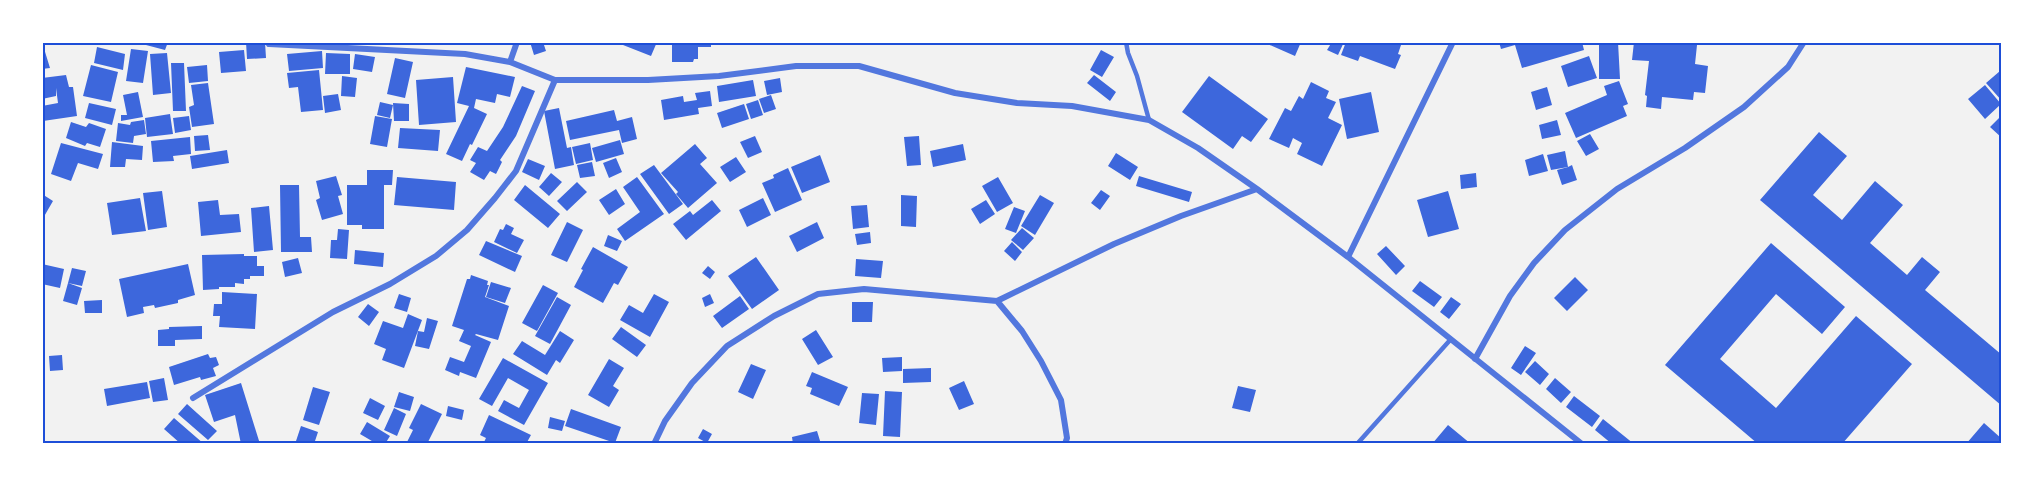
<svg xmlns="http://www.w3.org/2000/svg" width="2044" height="486" font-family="Signika,sans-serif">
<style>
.building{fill:#3d67dc}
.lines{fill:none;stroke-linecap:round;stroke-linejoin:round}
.service{stroke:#5277de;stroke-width:4.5}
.minor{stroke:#5277de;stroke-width:6}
.neatline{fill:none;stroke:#1d4ed8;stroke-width:2}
</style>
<rect width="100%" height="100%" fill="#f2f2f2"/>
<!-- building -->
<path class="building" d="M 42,42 L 50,68 L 42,69 Z
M 146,42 L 168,42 L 165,50 L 146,45 Z
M 246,42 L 265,42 L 266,58 L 247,59 Z
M 530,42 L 543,42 L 546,51 L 534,55 Z
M 624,42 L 657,42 L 651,56 L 623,45 Z
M 672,42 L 711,42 L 711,47 L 698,47 L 698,59 L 694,59 L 693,62 L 672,62 Z
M 1263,42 L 1301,42 L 1295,56 Z
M 1332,42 L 1344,42 L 1338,55 L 1327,50 Z
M 1346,42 L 1402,42 L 1398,54 L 1401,55 L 1395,69 L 1360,56 L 1358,61 L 1341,55 Z
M 1499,42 L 1582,42 L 1584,50 L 1522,68 L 1515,45 L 1501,49 Z
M 1599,42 L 1618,42 L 1620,79 L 1599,79 Z
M 1634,42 L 1669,42 L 1697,45 L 1695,64 L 1708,66 L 1705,93 L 1694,92 L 1693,100 L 1662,97 L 1661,109 L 1646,107 L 1647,96 L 1645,95 L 1649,61 L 1632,60 Z
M 97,47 L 125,54 L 123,70 L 94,63 Z
M 131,49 L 148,51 L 143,83 L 126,81 Z
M 244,50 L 246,71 L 221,73 L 219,52 Z
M 1101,50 L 1114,57 L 1102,77 L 1090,70 Z
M 322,51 L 323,68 L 289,71 L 287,54 Z
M 167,53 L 171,93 L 153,95 L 150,54 Z
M 326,53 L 350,54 L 350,74 L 325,74 Z
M 355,54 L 375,57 L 372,72 L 353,69 Z
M 1589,56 L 1597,78 L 1568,87 L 1561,66 Z
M 395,58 L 413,62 L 405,98 L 387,94 Z
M 171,63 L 184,63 L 186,111 L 173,111 Z
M 91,65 L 118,72 L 111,102 L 83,96 Z
M 207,65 L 208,81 L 189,83 L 187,67 Z
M 466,67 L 515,77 L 510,97 L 497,94 L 495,103 L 476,99 L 474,108 L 487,114 L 472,145 L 470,144 L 462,161 L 446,154 L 469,106 L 457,103 Z
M 319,70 L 323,110 L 301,112 L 298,87 L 289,88 L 287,73 Z
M 2000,71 L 2002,73 L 2002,101 L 1986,83 Z
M 66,75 L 69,87 L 73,87 L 77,116 L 43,121 L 42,106 L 58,103 L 56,88 L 56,96 L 42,99 L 42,78 Z
M 1094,75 L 1116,92 L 1110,101 L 1087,83 Z
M 342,76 L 357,78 L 355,97 L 341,96 Z
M 1209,76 L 1268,119 L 1251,142 L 1242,136 L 1233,149 L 1182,112 Z
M 453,77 L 456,122 L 419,125 L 416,80 Z
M 780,78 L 782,92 L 767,95 L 764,81 Z
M 753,80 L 756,96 L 719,102 L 717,86 Z
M 1619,81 L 1628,104 L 1623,106 L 1627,116 L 1576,138 L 1565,113 L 1607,95 L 1604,86 Z
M 1311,82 L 1329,91 L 1326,98 L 1336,102 L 1328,118 L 1342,125 L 1322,166 L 1297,154 L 1302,143 L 1293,138 L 1289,148 L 1269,139 L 1285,108 L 1291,111 L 1299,96 L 1303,99 Z
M 208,83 L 214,124 L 192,127 L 189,107 L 194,105 L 191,85 Z
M 1985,85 L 2001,104 L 1985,119 L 1968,99 Z
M 522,86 L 535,91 L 516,136 L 500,160 L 502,162 L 496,174 L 490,171 L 484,180 L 470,172 L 476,163 L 470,160 L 478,147 L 487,151 L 503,127 Z
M 1547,87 L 1552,105 L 1536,110 L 1531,92 Z
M 710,91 L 712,106 L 698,108 L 699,114 L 664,120 L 661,100 L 683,96 L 684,102 L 697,100 L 695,93 Z
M 138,92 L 143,117 L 121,121 L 121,115 L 127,115 L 123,95 Z
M 1371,92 L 1379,132 L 1347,139 L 1339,99 Z
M 338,94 L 341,110 L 325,113 L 323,96 Z
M 771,95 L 776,109 L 764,113 L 759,99 Z
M 758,100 L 763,115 L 751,119 L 746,104 Z
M 380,102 L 393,105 L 390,118 L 377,115 Z
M 89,103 L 116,109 L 112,125 L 85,118 Z
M 393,103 L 409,104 L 409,121 L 394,121 Z
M 744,104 L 749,119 L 722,128 L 717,113 Z
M 559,108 L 567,148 L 571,147 L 574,165 L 555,169 L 544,111 Z
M 614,110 L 617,121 L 632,117 L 637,139 L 622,143 L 619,130 L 570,140 L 566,121 Z
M 170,114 L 173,134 L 147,137 L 145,118 Z
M 2002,115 L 2002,138 L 1990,127 Z
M 189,116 L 191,130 L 175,133 L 173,118 Z
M 375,116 L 392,119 L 387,147 L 370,144 Z
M 144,120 L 146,134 L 134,136 L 133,143 L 116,141 L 118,123 L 130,125 L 131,122 Z
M 1557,120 L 1561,135 L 1542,139 L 1539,125 Z
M 71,122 L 86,127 L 89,123 L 106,129 L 100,147 L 87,143 L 85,146 L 66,138 Z
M 400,128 L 440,130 L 438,151 L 398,148 Z
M 1819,132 L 1847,156 L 1813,195 L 1842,220 L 1875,181 L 1903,205 L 1870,243 L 1907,275 L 1922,257 L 1940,272 L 1925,290 L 2002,355 L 2002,406 L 1760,200 Z
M 1590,134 L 1599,149 L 1586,156 L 1577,141 Z
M 208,135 L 210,150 L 195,151 L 194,136 Z
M 755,136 L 762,152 L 748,158 L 740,142 Z
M 919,136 L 921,165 L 907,166 L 904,137 Z
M 190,137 L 191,154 L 173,156 L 174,161 L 153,162 L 151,141 Z
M 620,140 L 624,154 L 596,162 L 592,148 Z
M 112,142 L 143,146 L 142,160 L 126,159 L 125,167 L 110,167 Z
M 61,143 L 103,154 L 98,169 L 78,163 L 71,181 L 51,174 Z
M 590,143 L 593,160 L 576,164 L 572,147 Z
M 695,144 L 707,158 L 700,164 L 717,183 L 688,208 L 676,194 L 678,192 L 661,173 Z
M 963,144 L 966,160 L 933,167 L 930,151 Z
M 227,150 L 229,163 L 192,169 L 190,156 Z
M 1565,151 L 1568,167 L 1572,165 L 1577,180 L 1562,185 L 1557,170 L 1568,167 L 1551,170 L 1547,155 Z
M 1116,153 L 1138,167 L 1130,180 L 1108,166 Z
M 1543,154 L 1548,171 L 1529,176 L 1525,160 Z
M 820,155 L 830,182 L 802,193 L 791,167 Z
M 736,157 L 746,172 L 730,182 L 720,167 Z
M 616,158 L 622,172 L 609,178 L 603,163 Z
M 528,159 L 545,166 L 539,180 L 522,172 Z
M 592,162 L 595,176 L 580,178 L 577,165 Z
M 654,165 L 683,204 L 669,214 L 640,174 Z
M 788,168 L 802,200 L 775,212 L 762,183 L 774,178 L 773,175 Z
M 367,170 L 393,170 L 392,185 L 384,185 L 384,229 L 362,229 L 362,225 L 347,225 L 347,185 L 367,185 Z
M 551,173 L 562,182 L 549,196 L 539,187 Z
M 1476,173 L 1477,187 L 1461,189 L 1460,175 Z
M 336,176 L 342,195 L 338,196 L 343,214 L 322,220 L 316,200 L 320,198 L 316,181 Z
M 1139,176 L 1192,192 L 1189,202 L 1136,186 Z
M 397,177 L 456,182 L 454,210 L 394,205 Z
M 637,177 L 664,214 L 625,241 L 617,229 L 640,212 L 623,187 Z
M 998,177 L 1013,203 L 997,212 L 982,186 Z
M 577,182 L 587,192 L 567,211 L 557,201 Z
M 280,185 L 299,185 L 300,237 L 311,237 L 312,252 L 281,252 Z
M 525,185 L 560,214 L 548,228 L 514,200 Z
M 616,189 L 625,204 L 609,215 L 599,200 Z
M 1101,190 L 1110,196 L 1100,210 L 1091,203 Z
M 162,191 L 167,227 L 148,230 L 143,193 Z
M 1448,191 L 1459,229 L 1428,237 L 1417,200 Z
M 42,194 L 53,201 L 42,220 Z
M 901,195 L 917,196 L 916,227 L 901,226 Z
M 1040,195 L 1054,203 L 1035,235 L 1021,226 Z
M 140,198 L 146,231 L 112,235 L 107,203 Z
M 763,198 L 771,215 L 747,227 L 739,210 Z
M 218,200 L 220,215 L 239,214 L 241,232 L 201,236 L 198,202 Z
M 712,200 L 721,211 L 686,240 L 673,224 L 690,211 L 693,215 Z
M 986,200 L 995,214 L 980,224 L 971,209 Z
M 867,205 L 869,227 L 853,229 L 851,206 Z
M 269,206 L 273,250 L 254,252 L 251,208 Z
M 1014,207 L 1025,211 L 1016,233 L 1005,229 Z
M 567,222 L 583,230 L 567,262 L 551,255 Z
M 817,222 L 824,238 L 797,252 L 789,236 Z
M 506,224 L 514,228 L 511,234 L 524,240 L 517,253 L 494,242 L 500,229 L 503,230 Z
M 1022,228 L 1034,238 L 1023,250 L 1011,240 Z
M 338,229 L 349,230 L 347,259 L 330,258 L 331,240 L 337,240 Z
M 870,232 L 871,243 L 857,245 L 855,234 Z
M 608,235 L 622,241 L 617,251 L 604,246 Z
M 486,241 L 522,256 L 515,272 L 479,255 Z
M 1012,242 L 1022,252 L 1015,261 L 1004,251 Z
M 1771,243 L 1845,307 L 1822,334 L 1776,294 L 1720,359 L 1776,408 L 1856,316 L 1912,364 L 1842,444 L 1758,444 L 1665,365 Z
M 1386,246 L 1405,266 L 1396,275 L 1377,254 Z
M 593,247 L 628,267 L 618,285 L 614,283 L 603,303 L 574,287 L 583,270 L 581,269 Z
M 355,250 L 384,253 L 383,267 L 354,264 Z
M 244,254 L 244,256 L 257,256 L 257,266 L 264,266 L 264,276 L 250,276 L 250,279 L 244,279 L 244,284 L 235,283 L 235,287 L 219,287 L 219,289 L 203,290 L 202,255 Z
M 756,257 L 779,290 L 752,309 L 728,276 Z
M 298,258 L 302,273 L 285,277 L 282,262 Z
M 856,259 L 883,261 L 881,278 L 855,276 Z
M 42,264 L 64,269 L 60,288 L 42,284 Z
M 188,264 L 195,295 L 178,300 L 178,303 L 155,308 L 154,305 L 143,307 L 144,313 L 127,317 L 119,279 Z
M 708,266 L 715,272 L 710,279 L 702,273 Z
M 72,268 L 86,271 L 82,286 L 68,283 Z
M 471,275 L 488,281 L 487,285 L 489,285 L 485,297 L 509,306 L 498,340 L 476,334 L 475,335 L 491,342 L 476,378 L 460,372 L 459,376 L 445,370 L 450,357 L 464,362 L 471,346 L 459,341 L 464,330 L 452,326 L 467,279 L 470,279 Z
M 1575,277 L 1588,290 L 1567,311 L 1554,298 Z
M 1420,281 L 1442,297 L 1434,307 L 1412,291 Z
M 491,282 L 511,288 L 505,303 L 486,297 Z
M 68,283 L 82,288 L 77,305 L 63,301 Z
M 543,285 L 558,293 L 537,331 L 522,323 Z
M 222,292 L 257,294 L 255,329 L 219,327 L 220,316 L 213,316 L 214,304 L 222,304 Z
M 399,294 L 411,298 L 407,312 L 394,308 Z
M 654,294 L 669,302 L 650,337 L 620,320 L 629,305 L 643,313 Z
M 710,294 L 714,303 L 705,307 L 702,298 Z
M 740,296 L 749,309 L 722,328 L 713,316 Z
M 557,297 L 571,305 L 550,344 L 535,336 Z
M 1451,297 L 1461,304 L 1449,319 L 1440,312 Z
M 102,300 L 102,313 L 85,313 L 84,301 Z
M 852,302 L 873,302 L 872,322 L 852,322 Z
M 368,304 L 379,312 L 369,326 L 358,317 Z
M 408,314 L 422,320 L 404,368 L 382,360 L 386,349 L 374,344 L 383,321 L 403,328 Z
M 427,318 L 438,321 L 429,349 L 415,346 L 418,331 L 424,332 Z
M 202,326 L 202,339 L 175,340 L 175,346 L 158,346 L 158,330 L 169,329 L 169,327 Z
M 621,327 L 646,345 L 637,357 L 612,339 Z
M 816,330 L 833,357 L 818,365 L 802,339 Z
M 560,331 L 574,340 L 560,363 L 556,360 L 547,375 L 513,354 L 522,341 L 545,355 Z
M 1525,346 L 1536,353 L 1521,375 L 1511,368 Z
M 208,354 L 210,358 L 216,357 L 219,365 L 213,368 L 216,376 L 201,380 L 200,377 L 174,385 L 169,367 Z
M 62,355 L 63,370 L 50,371 L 49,356 Z
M 902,357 L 902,371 L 883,372 L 882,358 Z
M 503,358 L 548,383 L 524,425 L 498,411 L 504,400 L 519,408 L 529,390 L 508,378 L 492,406 L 479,399 Z
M 609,359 L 624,368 L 613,386 L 619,390 L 609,407 L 588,395 Z
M 1535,361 L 1549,374 L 1540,385 L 1525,372 Z
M 751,364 L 766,370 L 753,399 L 738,392 Z
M 931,368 L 931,382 L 903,383 L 903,369 Z
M 812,372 L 848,387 L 839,406 L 810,394 L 812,388 L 806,386 Z
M 164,378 L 168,400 L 153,402 L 149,381 Z
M 1555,378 L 1571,392 L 1561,403 L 1546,389 Z
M 964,381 L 974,404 L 959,410 L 949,388 Z
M 147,382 L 150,398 L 107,406 L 104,389 Z
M 241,383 L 260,444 L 241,444 L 235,415 L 214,422 L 205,395 Z
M 1238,386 L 1256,390 L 1250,412 L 1232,408 Z
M 313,387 L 330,392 L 319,425 L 303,420 Z
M 885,391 L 902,392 L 900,437 L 883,436 Z
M 399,392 L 414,397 L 410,411 L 394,407 Z
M 862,393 L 879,394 L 876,425 L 859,423 Z
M 1574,396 L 1600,416 L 1592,427 L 1566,407 Z
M 370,398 L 385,406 L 378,420 L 363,413 Z
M 187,404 L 217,431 L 208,440 L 178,414 Z
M 421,404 L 442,414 L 427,444 L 406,444 L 413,430 L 409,428 Z
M 448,406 L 464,410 L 462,420 L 446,416 Z
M 394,408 L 406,414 L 397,436 L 384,430 Z
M 571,409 L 621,427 L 615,443 L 565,426 Z
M 489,415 L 531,435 L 526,444 L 483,444 L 486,438 L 480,435 Z
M 550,417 L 565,421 L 562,431 L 548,428 Z
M 174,418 L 204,444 L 181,444 L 164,429 Z
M 1603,419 L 1634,444 L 1612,444 L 1595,430 Z
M 367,422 L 390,436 L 385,444 L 377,444 L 360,434 Z
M 1984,423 L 2002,439 L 2002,444 L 1966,444 Z
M 1448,425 L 1471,444 L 1432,444 Z
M 301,426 L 318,432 L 314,444 L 295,444 Z
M 703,429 L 712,434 L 707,443 L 698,438 Z
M 817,431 L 821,444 L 793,444 L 792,437 Z"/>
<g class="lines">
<!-- service -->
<path class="service" d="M 1126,42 L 1128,53 L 1137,76 L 1149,120
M 1357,444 L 1451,339"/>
<!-- minor -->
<path class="minor" d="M 269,44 L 465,54 L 510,62 L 555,80 L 648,80 L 719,76 L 796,66 L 859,66 L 955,93 L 1017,103 L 1072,106 L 1149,120 L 1198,148 L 1257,189 L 1348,257 L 1582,444
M 510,62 L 517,42
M 1348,257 L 1453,42
M 997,301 L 1022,331 L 1041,361 L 1061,400 L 1067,438 L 1065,444
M 1475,359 L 1510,296 L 1534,263 L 1565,230 L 1617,189 L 1685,148 L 1744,107 L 1788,67 L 1804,42
M 193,398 L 333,312 L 390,284 L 436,256 L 467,230 L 495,198 L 516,171 L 555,80
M 654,444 L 665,421 L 692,383 L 727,346 L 774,316 L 818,294 L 864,289 L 997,301 L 1114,244 L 1181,216 L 1257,189"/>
</g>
<!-- border -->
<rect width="2044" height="486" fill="none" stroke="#ffffff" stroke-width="87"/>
<rect x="44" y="44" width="1956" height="398" class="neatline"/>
</svg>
